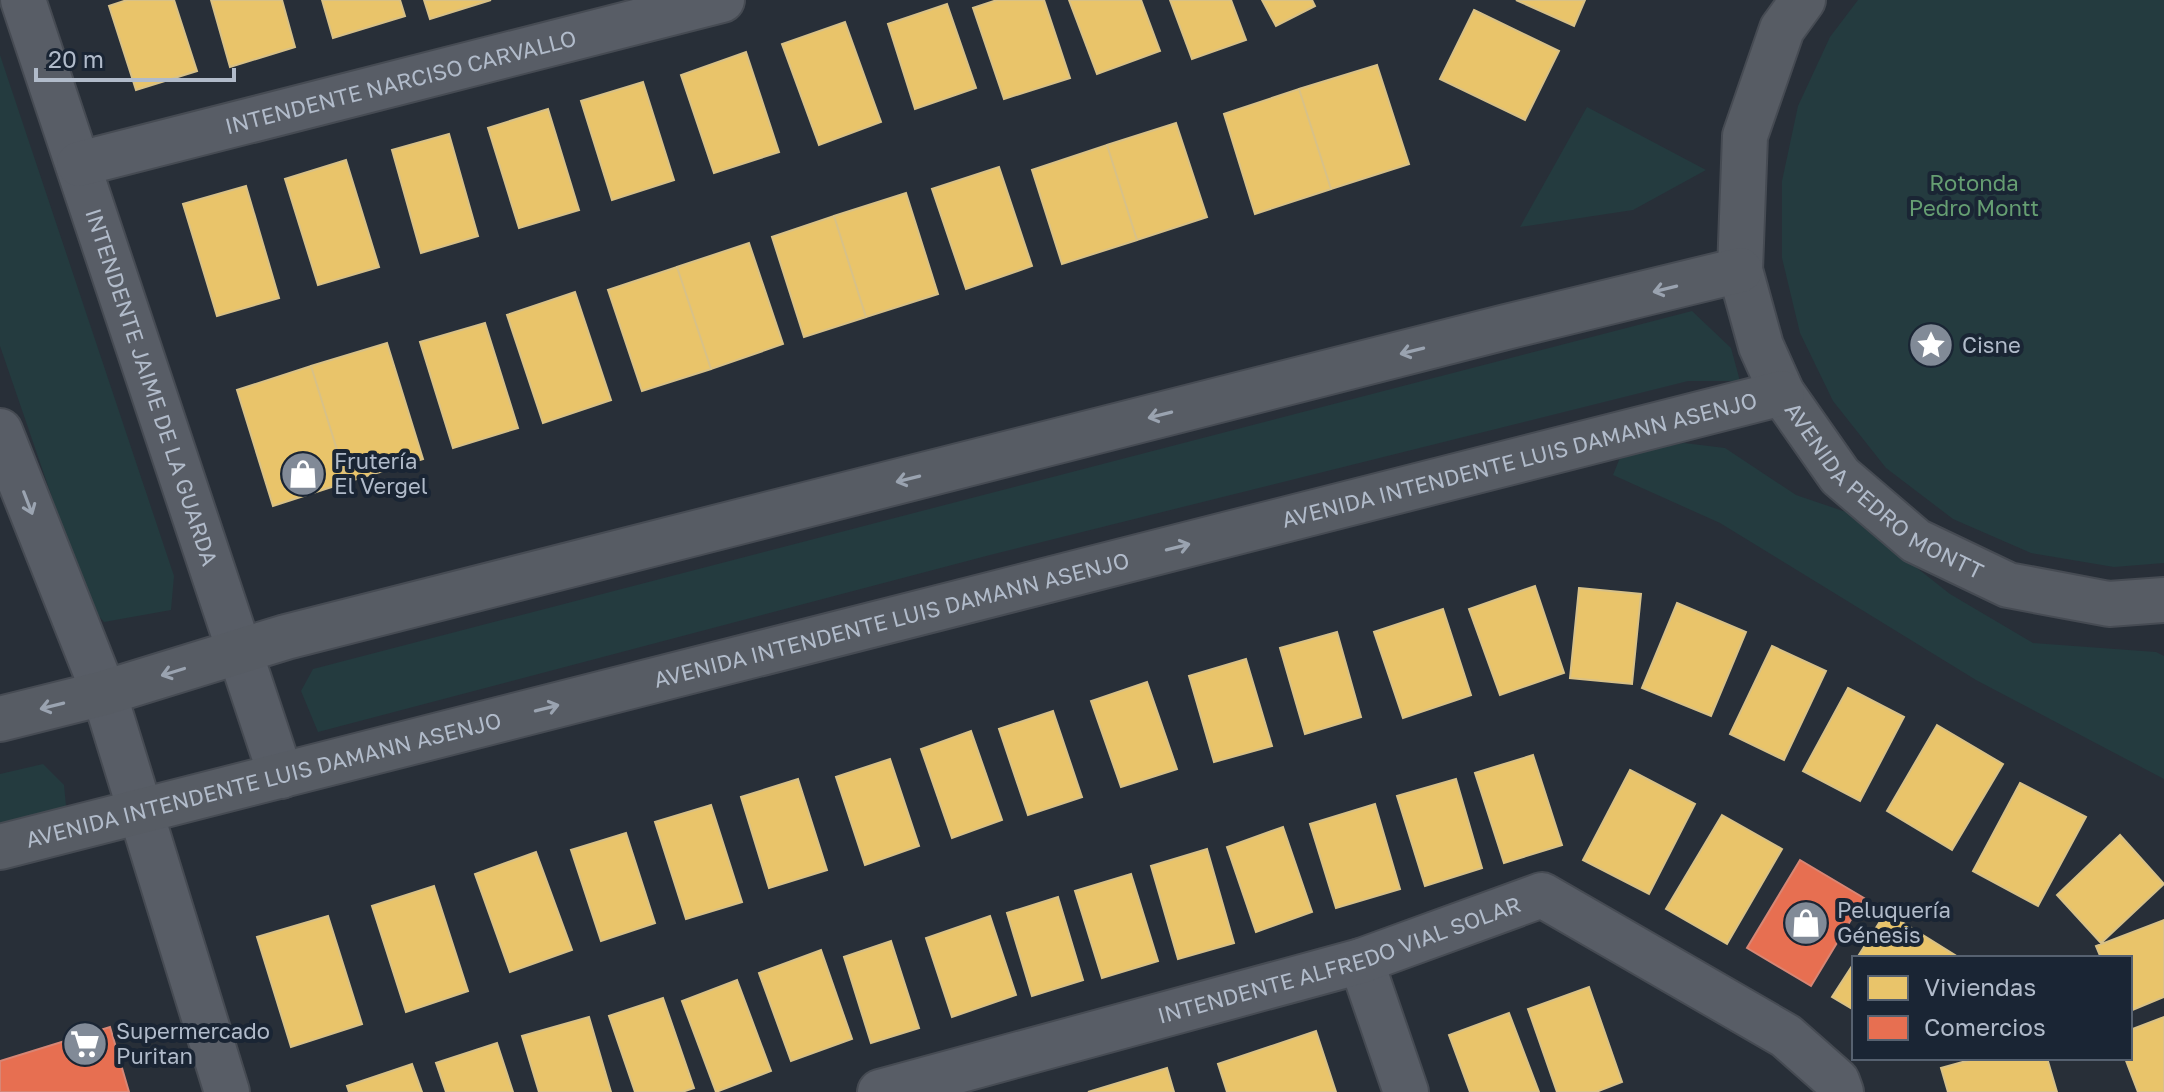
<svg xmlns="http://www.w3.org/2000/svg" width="2164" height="1092" font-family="'Golos Text',sans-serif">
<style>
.green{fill:#243b3f}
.homes{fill:#e9c46a;stroke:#d8c187;stroke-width:2}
.shops{fill:#e76f51;stroke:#d78675;stroke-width:2}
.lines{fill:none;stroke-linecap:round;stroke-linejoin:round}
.street-casing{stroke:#464b53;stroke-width:48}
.secondary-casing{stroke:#464b53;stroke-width:48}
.street{stroke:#585d66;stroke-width:44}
.secondary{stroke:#575c64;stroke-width:44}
.oneway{stroke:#9aa3b0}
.oneway2{stroke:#9ba4b1}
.labels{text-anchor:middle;stroke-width:8;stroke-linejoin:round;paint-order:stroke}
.street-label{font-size:22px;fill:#b1bbca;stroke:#1a2534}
.park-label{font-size:22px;fill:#669e72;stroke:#1a2534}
.poi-label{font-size:22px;fill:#b1bbca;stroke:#1a2534;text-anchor:start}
</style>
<rect width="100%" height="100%" fill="#282f38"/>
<!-- green -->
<path class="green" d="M 1858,0 L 2164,0 L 2164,563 L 2114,567 L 2031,553 L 1953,519 L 1886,468 L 1833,401 L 1800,333 L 1782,258 L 1782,181 L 1798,106 L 1830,37 Z
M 0,55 L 174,576 L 171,610 L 104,622 L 89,605 L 0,346 Z
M 1587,107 L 1706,170 L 1633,210 L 1520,227 Z
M 1692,311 L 1731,348 L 1740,381 L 1688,381 L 990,555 L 318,732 L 301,691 L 313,669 Z
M 1684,443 L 1725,448 L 1796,495 L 1846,512 L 1950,594 L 2033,643 L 2156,652 L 2164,656 L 2164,779 L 1976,680 L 1720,523 L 1613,475 L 1621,455 Z
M 43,764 L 64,785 L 66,806 L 52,814 L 0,827 L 0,774 Z"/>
<!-- homes -->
<path class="homes" d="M 127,0 L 174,0 L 197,71 L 136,90 L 109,6 Z
M 211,0 L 282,0 L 295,47 L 230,67 Z
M 322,0 L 400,0 L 405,16 L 333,38 Z
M 424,0 L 491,0 L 430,19 Z
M 997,0 L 1044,0 L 1070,78 L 1004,99 L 973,8 Z
M 1069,0 L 1141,0 L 1160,51 L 1097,74 Z
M 1170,0 L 1231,0 L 1246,40 L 1192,59 Z
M 1262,0 L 1312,0 L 1315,6 L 1276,26 Z
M 1516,0 L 1585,0 L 1574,26 Z
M 947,4 L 976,88 L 915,109 L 888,24 Z
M 1474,10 L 1559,51 L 1525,120 L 1440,79 Z
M 845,22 L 881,122 L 819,145 L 782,44 Z
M 746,52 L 779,152 L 714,173 L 681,75 Z
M 1377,65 L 1409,164 L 1331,189 L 1299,89 Z
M 643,82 L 674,180 L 612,200 L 581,101 Z
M 1299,89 L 1331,189 L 1255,214 L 1224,114 Z
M 548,109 L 579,210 L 519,228 L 488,128 Z
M 1176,123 L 1207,217 L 1137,240 L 1107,145 Z
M 449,134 L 478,236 L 421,253 L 392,150 Z
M 1107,145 L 1137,240 L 1062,264 L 1032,170 Z
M 346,160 L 379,267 L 318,285 L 285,179 Z
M 999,167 L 1032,266 L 966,289 L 932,189 Z
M 246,186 L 279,298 L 217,316 L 183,204 Z
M 906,193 L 938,294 L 866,317 L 834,216 Z
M 834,216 L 866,317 L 804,337 L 772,237 Z
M 749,243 L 783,344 L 711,369 L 677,267 Z
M 677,267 L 711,369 L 642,391 L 608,290 Z
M 575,292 L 611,400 L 543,423 L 507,315 Z
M 485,323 L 518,428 L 453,448 L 420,342 Z
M 387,343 L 423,459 L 347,482 L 311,366 Z
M 311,366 L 347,482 L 273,506 L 237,390 Z
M 1535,586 L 1564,673 L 1500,695 L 1469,609 Z
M 1579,588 L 1641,594 L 1632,684 L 1570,678 Z
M 1677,603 L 1746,632 L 1711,716 L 1642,688 Z
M 1443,609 L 1471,695 L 1403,718 L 1374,632 Z
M 1337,632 L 1361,717 L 1305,734 L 1280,648 Z
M 1772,646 L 1826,671 L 1784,760 L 1730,734 Z
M 1246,659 L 1272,746 L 1214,762 L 1189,676 Z
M 1147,682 L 1177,769 L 1121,787 L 1091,701 Z
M 1848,688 L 1904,717 L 1860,801 L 1803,771 Z
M 1053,711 L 1082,797 L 1028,815 L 999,729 Z
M 1937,725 L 2003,764 L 1952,850 L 1887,811 Z
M 971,731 L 1002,820 L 952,838 L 921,749 Z
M 1533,755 L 1562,845 L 1504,863 L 1475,773 Z
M 890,759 L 919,846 L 865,865 L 836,777 Z
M 1630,770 L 1695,804 L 1649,894 L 1583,860 Z
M 798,779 L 827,870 L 769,888 L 741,797 Z
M 1456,779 L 1482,868 L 1425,886 L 1397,796 Z
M 2020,783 L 2086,817 L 2038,906 L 1973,871 Z
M 1375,804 L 1400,889 L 1336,908 L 1310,824 Z
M 711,805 L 742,902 L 686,919 L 655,822 Z
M 1722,815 L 1782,849 L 1727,944 L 1666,909 Z
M 1283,827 L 1312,912 L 1256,932 L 1227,847 Z
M 626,833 L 655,923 L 601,941 L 571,850 Z
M 2120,835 L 2164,884 L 2101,943 L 2057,895 Z
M 1207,849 L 1234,943 L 1178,959 L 1151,866 Z
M 536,852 L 572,950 L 510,972 L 475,874 Z
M 1131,874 L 1158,961 L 1102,978 L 1075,891 Z
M 434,886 L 468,991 L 406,1012 L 372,906 Z
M 1058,897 L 1083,980 L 1032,996 L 1007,913 Z
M 1886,912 L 1958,957 L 1957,958 L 1857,958 Z
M 328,916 L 362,1024 L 291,1047 L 257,937 Z
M 990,916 L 1016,995 L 952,1017 L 926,938 Z
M 2164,920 L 2164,997 L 2130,1011 L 2130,958 L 2101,958 L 2096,946 Z
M 891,941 L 919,1028 L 871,1043 L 844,957 Z
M 821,950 L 852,1039 L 791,1061 L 759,973 Z
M 1854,963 L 1854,1010 L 1832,997 Z
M 737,980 L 771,1071 L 716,1092 L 682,1001 Z
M 1589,987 L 1622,1082 L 1596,1092 L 1557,1092 L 1528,1009 Z
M 663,998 L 694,1088 L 682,1092 L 635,1092 L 609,1016 Z
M 1509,1013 L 1539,1092 L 1470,1092 L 1449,1035 Z
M 589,1017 L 611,1092 L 539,1092 L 522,1036 Z
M 2164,1017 L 2164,1092 L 2138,1092 L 2125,1058 L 2130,1058 L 2130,1030 Z
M 1316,1031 L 1336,1092 L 1227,1092 L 1218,1064 Z
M 497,1043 L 513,1092 L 446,1092 L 436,1063 Z
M 1977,1058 L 2047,1058 L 2057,1092 L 1948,1092 L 1941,1068 Z
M 412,1064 L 422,1092 L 349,1092 L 347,1086 Z
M 1167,1068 L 1174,1092 L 1088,1092 Z"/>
<!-- shops -->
<path class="shops" d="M 1800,860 L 1864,898 L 1811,986 L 1747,948 Z
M 110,1027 L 129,1092 L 0,1092 L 0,1061 Z"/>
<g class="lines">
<!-- street casing -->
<g class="street-casing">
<g id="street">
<path id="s1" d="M 23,0 L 281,776"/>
<path id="s2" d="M 79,164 L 722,0"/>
<path d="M 0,431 L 104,693 L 227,1092"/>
<path d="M 1361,961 L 1406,1092"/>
<path id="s3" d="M 880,1092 L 1361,961 L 1542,895 L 1786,1036 L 1837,1081 L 1841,1092"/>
</g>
</g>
<!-- secondary casing -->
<g class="secondary-casing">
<g id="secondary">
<path id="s4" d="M 1803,0 L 1782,29 L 1745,136 L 1740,270 L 1761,346 L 1782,393 L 1840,476 L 1916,541 L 2008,585 L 2109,604 L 2164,600"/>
<path d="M 0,719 L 104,693 L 286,637 L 1506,327 L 1740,270"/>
<path id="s5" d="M 0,847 L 1782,393"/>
</g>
</g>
<!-- street -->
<use href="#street" class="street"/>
<!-- secondary -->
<use href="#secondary" class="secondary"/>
</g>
<!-- one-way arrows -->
<defs><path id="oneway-shaft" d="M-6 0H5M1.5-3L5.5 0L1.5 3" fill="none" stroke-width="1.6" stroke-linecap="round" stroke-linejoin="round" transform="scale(2)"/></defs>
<g class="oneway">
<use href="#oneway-shaft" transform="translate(1665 289) rotate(166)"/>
<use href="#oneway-shaft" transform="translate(1412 351) rotate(166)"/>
<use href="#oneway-shaft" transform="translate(1160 415) rotate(166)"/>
<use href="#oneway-shaft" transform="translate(908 479) rotate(166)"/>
<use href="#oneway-shaft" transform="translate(1178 547) rotate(-14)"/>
<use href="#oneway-shaft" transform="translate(173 672) rotate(163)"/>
<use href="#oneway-shaft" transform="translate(52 706) rotate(166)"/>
<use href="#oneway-shaft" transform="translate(547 708) rotate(-14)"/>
</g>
<use class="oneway2" href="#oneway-shaft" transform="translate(28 503) rotate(69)"/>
<!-- icons -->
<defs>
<g id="sight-disc" transform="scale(2.3)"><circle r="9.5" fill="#818a97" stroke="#1a2534"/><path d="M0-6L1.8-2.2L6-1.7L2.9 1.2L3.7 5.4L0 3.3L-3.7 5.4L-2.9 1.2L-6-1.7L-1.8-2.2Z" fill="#fff"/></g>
<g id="shop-disc" transform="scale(2.3)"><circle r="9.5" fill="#818a97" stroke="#1a2534"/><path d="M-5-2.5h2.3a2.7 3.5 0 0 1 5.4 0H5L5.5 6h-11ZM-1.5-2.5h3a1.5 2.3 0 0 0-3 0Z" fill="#fff"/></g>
<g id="supermarket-disc" transform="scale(2.3)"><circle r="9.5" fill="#818a97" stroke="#1a2534"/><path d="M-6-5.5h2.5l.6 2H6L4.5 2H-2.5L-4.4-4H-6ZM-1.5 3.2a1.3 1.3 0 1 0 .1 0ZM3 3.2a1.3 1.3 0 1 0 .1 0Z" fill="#fff"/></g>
</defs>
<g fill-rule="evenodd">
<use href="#sight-disc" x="1931" y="345"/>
<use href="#shop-disc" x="303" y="474"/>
<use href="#shop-disc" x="1806" y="923"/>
<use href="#supermarket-disc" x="85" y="1044"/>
</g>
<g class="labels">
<!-- street labels -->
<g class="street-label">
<text dy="8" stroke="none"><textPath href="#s2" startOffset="332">INTENDENTE NARCISO CARVALLO</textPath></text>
<text dy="8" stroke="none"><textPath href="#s1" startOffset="408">INTENDENTE JAIME DE LA GUARDA</textPath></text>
<text dy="8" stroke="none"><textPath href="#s5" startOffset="1568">AVENIDA INTENDENTE LUIS DAMANN ASENJO</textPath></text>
<text dy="8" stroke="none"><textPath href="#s4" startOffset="558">AVENIDA PEDRO MONTT</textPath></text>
<text dy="8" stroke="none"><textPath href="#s5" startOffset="920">AVENIDA INTENDENTE LUIS DAMANN ASENJO</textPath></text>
<text dy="8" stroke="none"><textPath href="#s5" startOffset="272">AVENIDA INTENDENTE LUIS DAMANN ASENJO</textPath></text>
<text dy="8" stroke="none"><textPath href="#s3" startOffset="478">INTENDENTE ALFREDO VIAL SOLAR</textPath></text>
</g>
<!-- park labels -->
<g class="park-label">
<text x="1974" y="191">Rotonda<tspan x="1974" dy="25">Pedro Montt</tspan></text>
</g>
<!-- poi labels -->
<g class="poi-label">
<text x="1962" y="353">Cisne</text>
<text x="334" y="469">Frutería<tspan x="334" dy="25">El Vergel</tspan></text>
<text x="1837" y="918">Peluquería<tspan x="1837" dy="25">Génesis</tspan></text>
<text x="116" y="1039">Supermercado<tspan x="116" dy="25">Puritan</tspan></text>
</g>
</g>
<!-- legend -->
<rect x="1852" y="956" width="280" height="104" fill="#1a2534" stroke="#566170" stroke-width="2"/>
<rect x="1868" y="976" width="40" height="24" fill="#e9c46a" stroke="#566170" stroke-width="2"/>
<text x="1924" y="996" font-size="24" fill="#b1bbca">Viviendas</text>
<rect x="1868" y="1016" width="40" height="24" fill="#e76f51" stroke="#566170" stroke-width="2"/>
<text x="1924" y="1036" font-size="24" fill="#b1bbca">Comercios</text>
<!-- scale -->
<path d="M36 68v12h198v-12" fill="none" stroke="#b1bbca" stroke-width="4"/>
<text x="48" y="68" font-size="24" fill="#b1bbca" stroke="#1a2534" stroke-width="6" paint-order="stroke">20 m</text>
</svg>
